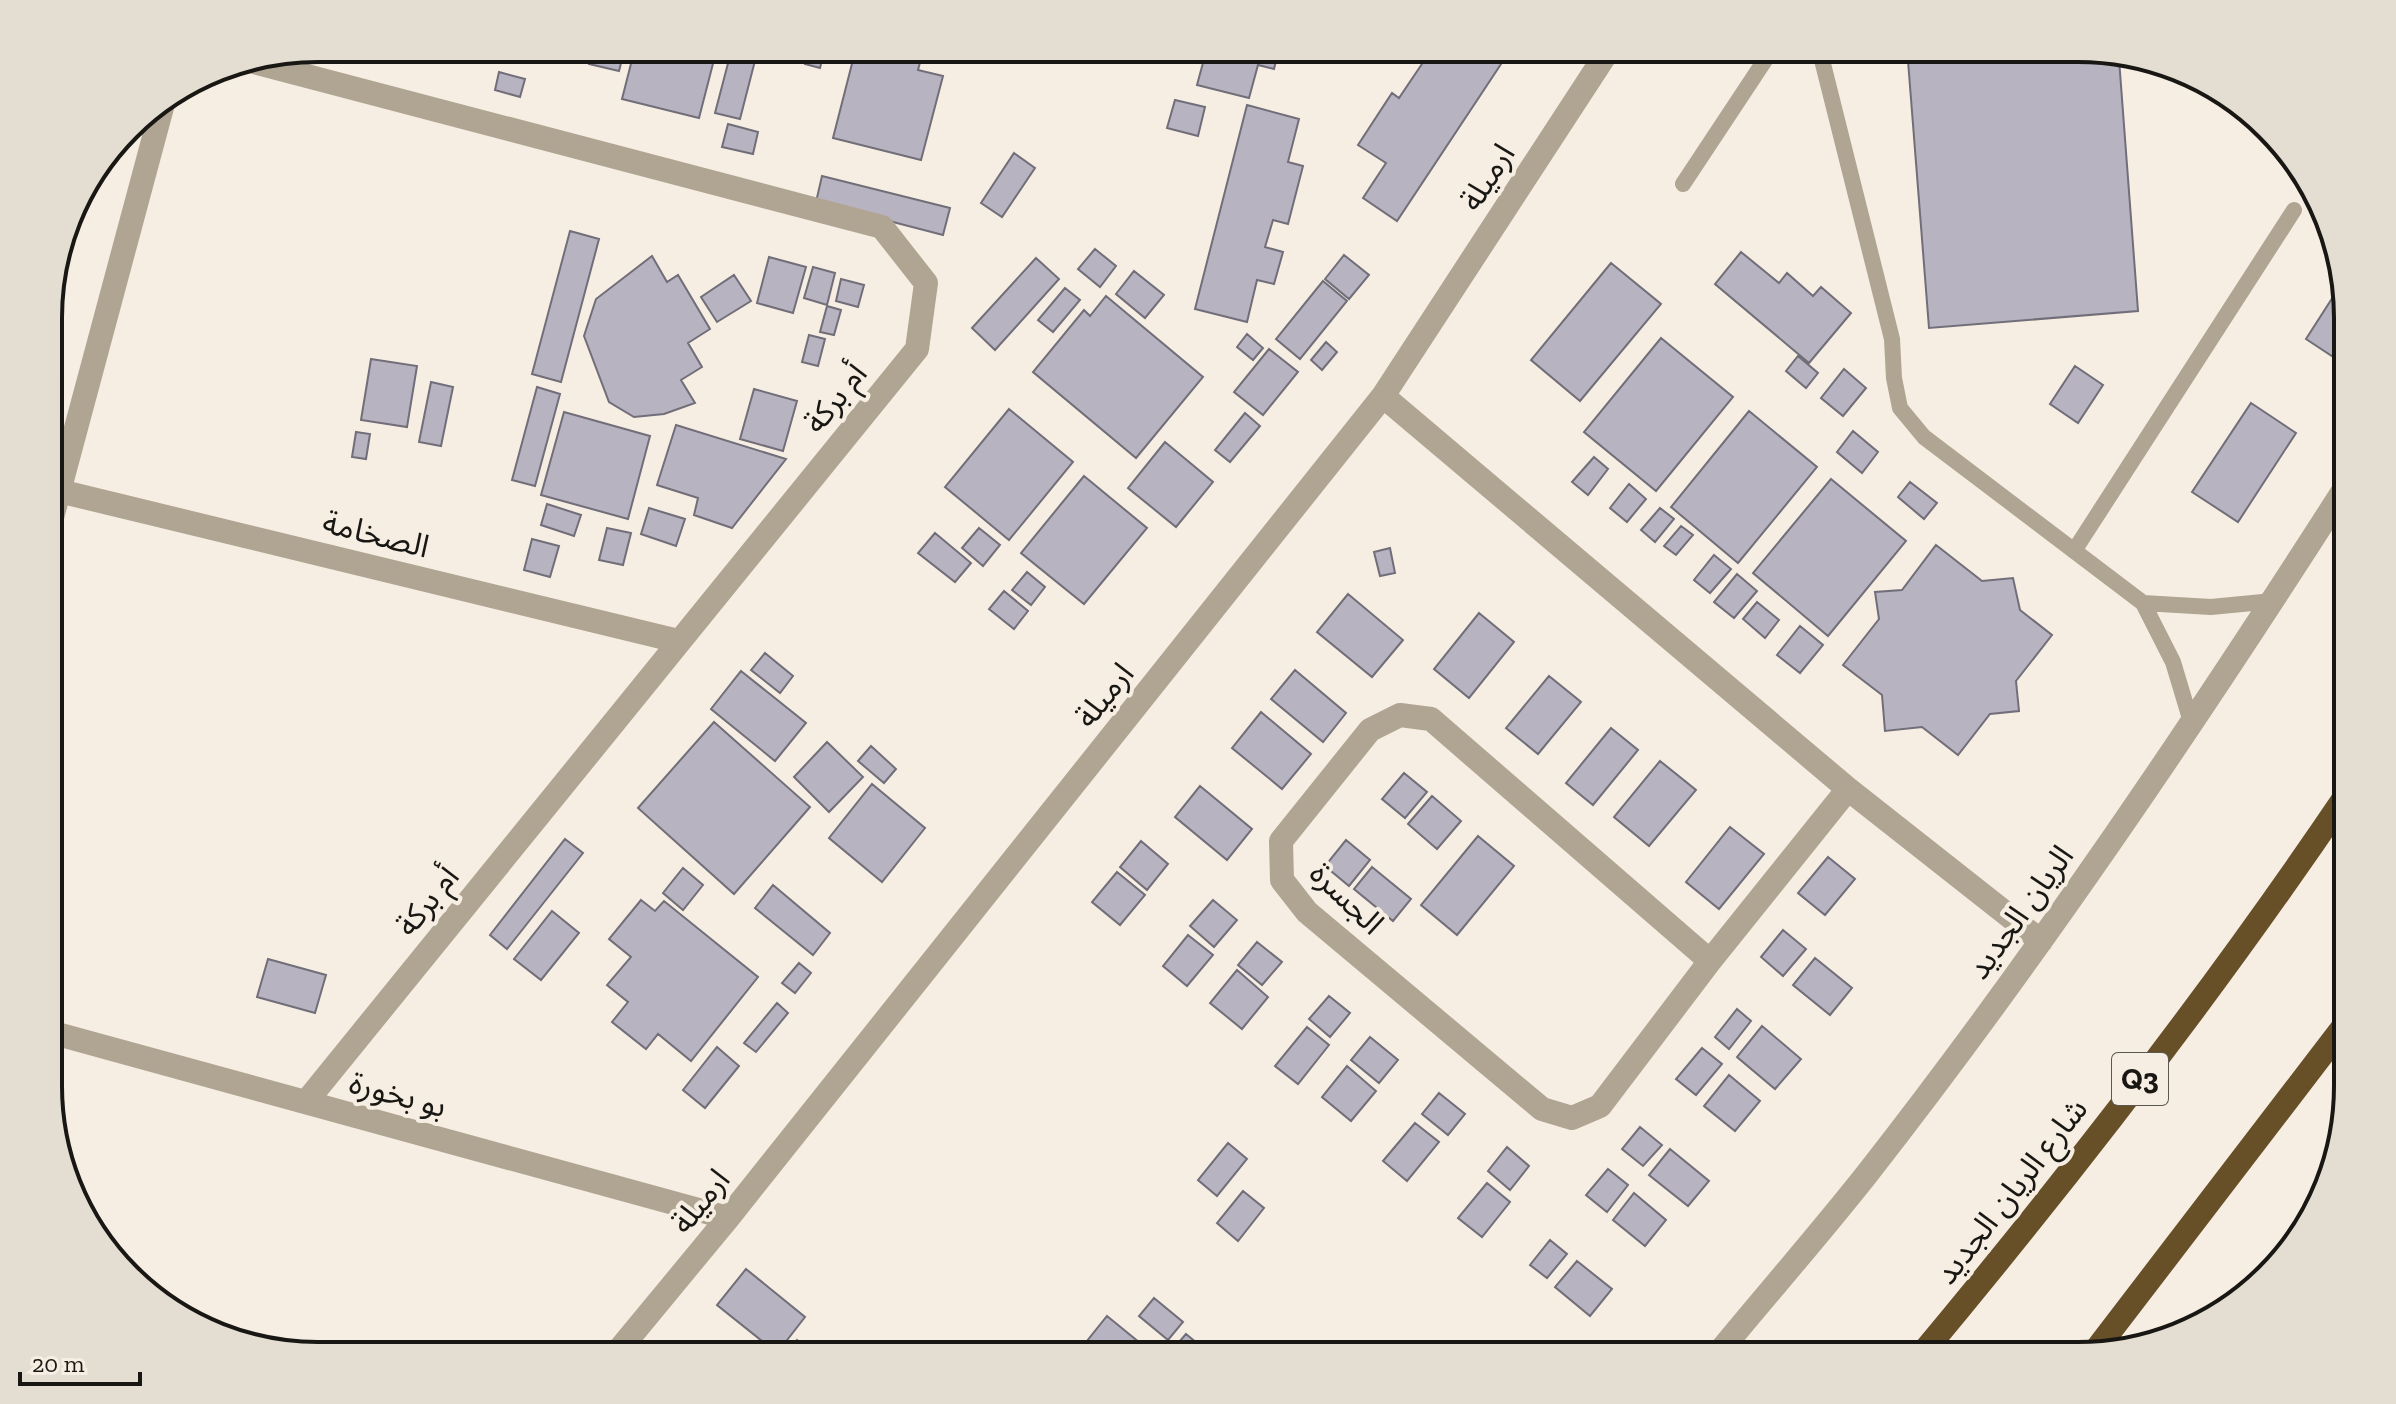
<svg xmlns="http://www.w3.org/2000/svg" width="2396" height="1404" font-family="'Zilla Slab','Noto Sans Arabic',serif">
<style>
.building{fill:#b7b3c0;stroke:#716e79;stroke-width:2}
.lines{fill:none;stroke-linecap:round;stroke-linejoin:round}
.lane{stroke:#b0a492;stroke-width:16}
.street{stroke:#b0a492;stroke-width:24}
.highway{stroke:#674f28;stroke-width:24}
.labels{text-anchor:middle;stroke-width:8;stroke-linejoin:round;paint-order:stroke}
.shield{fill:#f6eee2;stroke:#5b5851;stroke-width:2}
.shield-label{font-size:30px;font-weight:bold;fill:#191713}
.street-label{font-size:32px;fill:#191713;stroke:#f6eee2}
.rim{fill:none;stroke:#191713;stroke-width:4}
</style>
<rect width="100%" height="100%" fill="#f6eee2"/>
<!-- building -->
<path class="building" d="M 593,48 L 625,48 L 619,71 L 589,64 Z
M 635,48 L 717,48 L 699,118 L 622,99 Z
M 732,48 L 758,49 L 740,119 L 715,113 Z
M 808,48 L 825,48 L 820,68 L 805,64 Z
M 856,48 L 924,48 L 918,70 L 943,76 L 921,160 L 833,138 Z
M 1207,48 L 1279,48 L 1274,69 L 1258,65 L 1249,98 L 1197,85 Z
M 1451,48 L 1497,48 L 1507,55 L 1397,221 L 1363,198 L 1386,163 L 1358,145 L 1392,93 L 1399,98 L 1432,49 L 1445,57 Z
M 1527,48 L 1545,48 L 1536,61 L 1524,53 Z
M 1907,48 L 2078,48 L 2119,59 L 2138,311 L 1929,328 Z
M 499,72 L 525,79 L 520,97 L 495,90 Z
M 1175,100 L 1205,107 L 1198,136 L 1167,128 Z
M 1247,105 L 1299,119 L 1288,162 L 1303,166 L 1288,224 L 1273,220 L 1265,247 L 1283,252 L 1274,284 L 1257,280 L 1247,322 L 1195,309 Z
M 728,124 L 758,132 L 753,154 L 722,147 Z
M 1014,153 L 1035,168 L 1002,217 L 981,203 Z
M 822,176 L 950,208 L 943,235 L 816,202 Z
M 570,231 L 599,239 L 561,382 L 532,374 Z
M 1095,249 L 1116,266 L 1100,287 L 1078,269 Z
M 1741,252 L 1779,283 L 1787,273 L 1813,296 L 1821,287 L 1851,313 L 1809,363 L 1715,284 Z
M 1344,255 L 1369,275 L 1349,299 L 1325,279 Z
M 652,256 L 667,282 L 678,275 L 710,329 L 688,343 L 702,367 L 681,380 L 695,403 L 664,414 L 634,417 L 609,402 L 584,336 L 596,299 Z
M 769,257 L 806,267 L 793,313 L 757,303 Z
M 1036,258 L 1059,279 L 995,350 L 972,328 Z
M 1611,263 L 1661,304 L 1580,401 L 1531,360 Z
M 813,267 L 835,273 L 827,305 L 804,298 Z
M 1134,271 L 1164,295 L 1145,318 L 1116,294 Z
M 734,275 L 751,301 L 717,322 L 701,297 Z
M 841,279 L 864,285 L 858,307 L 836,301 Z
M 1323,281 L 1347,301 L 1300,359 L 1276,339 Z
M 2342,283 L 2347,300 L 2347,353 L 2341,362 L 2306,339 Z
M 1065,288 L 1080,300 L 1053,332 L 1038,320 Z
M 1106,296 L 1203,377 L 1136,458 L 1033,372 L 1084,310 L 1090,316 Z
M 827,306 L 841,310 L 834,335 L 820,332 Z
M 1247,334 L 1263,348 L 1253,360 L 1237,347 Z
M 809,335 L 825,339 L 818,366 L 802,362 Z
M 1661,338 L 1733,397 L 1656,491 L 1584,432 Z
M 1326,342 L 1337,352 L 1322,370 L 1311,360 Z
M 1269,349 L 1298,372 L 1263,415 L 1234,392 Z
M 1798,356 L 1818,373 L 1806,388 L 1786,371 Z
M 371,359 L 417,366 L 407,427 L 361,420 Z
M 2075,366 L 2103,385 L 2078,423 L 2050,404 Z
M 1844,369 L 1866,388 L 1843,416 L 1821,398 Z
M 431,382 L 453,387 L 441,446 L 419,442 Z
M 537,387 L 560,394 L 535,486 L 512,480 Z
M 754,389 L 797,401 L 783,451 L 740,439 Z
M 2251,403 L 2296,433 L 2238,522 L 2192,492 Z
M 1009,409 L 1073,462 L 1009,540 L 945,487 Z
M 1749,411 L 1817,467 L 1738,563 L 1671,507 Z
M 564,412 L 650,436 L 628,519 L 541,495 Z
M 1245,413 L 1260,426 L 1230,462 L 1215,450 Z
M 676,425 L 786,459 L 732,528 L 694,515 L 698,498 L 657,485 Z
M 1853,431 L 1878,452 L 1862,473 L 1837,452 Z
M 356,432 L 370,434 L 366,459 L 352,457 Z
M 1165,442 L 1213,482 L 1176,527 L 1128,488 Z
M 1594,457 L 1608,469 L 1588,495 L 1572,482 Z
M 1084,476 L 1147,528 L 1084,604 L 1021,553 Z
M 1831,479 L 1906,541 L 1828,636 L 1753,573 Z
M 1910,482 L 1937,503 L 1924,519 L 1898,497 Z
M 1629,484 L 1646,499 L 1627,522 L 1610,508 Z
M 547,504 L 581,515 L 574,536 L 541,525 Z
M 649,508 L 685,519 L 676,546 L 641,534 Z
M 1660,508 L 1674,519 L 1655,542 L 1641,530 Z
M 1681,526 L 1693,535 L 1676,555 L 1664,546 Z
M 607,528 L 631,533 L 623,565 L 599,560 Z
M 979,528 L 1000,545 L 983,566 L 962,548 Z
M 935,533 L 971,563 L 955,582 L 918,553 Z
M 532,539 L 559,546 L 550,577 L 524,570 Z
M 1936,545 L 1982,581 L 2013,578 L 2020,610 L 2052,635 L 2016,681 L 2019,711 L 1990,714 L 1958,755 L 1922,727 L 1885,731 L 1882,695 L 1843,665 L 1879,619 L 1875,592 L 1902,590 Z
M 1390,548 L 1395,573 L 1380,576 L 1374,552 Z
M 1714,555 L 1731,569 L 1710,593 L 1694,580 Z
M 1027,572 L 1045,587 L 1031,605 L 1012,590 Z
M 1737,574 L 1757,591 L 1734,618 L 1714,602 Z
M 1004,591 L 1028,611 L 1014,629 L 989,609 Z
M 1348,594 L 1403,640 L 1372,677 L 1317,632 Z
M 1757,602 L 1779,620 L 1765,638 L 1743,619 Z
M 1479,613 L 1514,642 L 1469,698 L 1434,669 Z
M 1800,626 L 1823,645 L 1800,673 L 1777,655 Z
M 765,653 L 793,676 L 780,693 L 751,670 Z
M 1295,670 L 1346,713 L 1323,742 L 1271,699 Z
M 741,671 L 806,723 L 775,761 L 711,709 Z
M 1549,676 L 1581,702 L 1538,754 L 1506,728 Z
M 1261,712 L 1311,754 L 1282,789 L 1232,748 Z
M 714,722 L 810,807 L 734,894 L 638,808 Z
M 1611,728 L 1638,750 L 1593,805 L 1566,783 Z
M 827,742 L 863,777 L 829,812 L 794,777 Z
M 871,746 L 896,769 L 884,783 L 858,761 Z
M 1660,761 L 1696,790 L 1649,846 L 1614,817 Z
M 1404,773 L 1427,792 L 1405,818 L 1382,799 Z
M 872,784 L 925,828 L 882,882 L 829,838 Z
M 1200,786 L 1252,829 L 1227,860 L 1175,817 Z
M 1432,796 L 1461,821 L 1437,849 L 1408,824 Z
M 1730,827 L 1764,854 L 1719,909 L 1686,882 Z
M 1478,836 L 1514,866 L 1457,935 L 1421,905 Z
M 565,839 L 583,853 L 507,949 L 490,935 Z
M 1346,840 L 1370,860 L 1349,886 L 1325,866 Z
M 1141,841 L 1168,864 L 1147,890 L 1120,867 Z
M 1828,857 L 1855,879 L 1825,915 L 1798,893 Z
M 1372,867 L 1411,899 L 1393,921 L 1354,889 Z
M 683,868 L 703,885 L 683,910 L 663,893 Z
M 1117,872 L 1145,895 L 1120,925 L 1092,902 Z
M 773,885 L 830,933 L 813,955 L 755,908 Z
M 641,900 L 655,911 L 664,901 L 758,977 L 691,1061 L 658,1034 L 646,1049 L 612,1022 L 628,1002 L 607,985 L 631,957 L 609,939 Z
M 1213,900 L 1237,920 L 1214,947 L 1190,926 Z
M 552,911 L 579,933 L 541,980 L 514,959 Z
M 1783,930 L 1806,949 L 1783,976 L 1761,957 Z
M 1188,935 L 1213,955 L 1187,986 L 1163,966 Z
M 1257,942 L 1282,962 L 1262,985 L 1238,965 Z
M 1815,958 L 1852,988 L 1830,1015 L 1793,985 Z
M 268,959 L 326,975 L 315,1013 L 257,997 Z
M 799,963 L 811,973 L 795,993 L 782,983 Z
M 1237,970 L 1268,997 L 1242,1029 L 1210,1003 Z
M 1329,996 L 1350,1013 L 1330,1037 L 1309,1019 Z
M 777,1003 L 788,1013 L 756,1052 L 744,1043 Z
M 1737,1009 L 1751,1021 L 1729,1049 L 1715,1037 Z
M 1762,1026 L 1801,1059 L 1775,1089 L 1737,1057 Z
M 1307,1027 L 1329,1045 L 1298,1084 L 1275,1066 Z
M 1370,1037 L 1398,1060 L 1379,1083 L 1351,1060 Z
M 717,1047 L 739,1066 L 705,1108 L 683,1090 Z
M 1702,1048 L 1722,1064 L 1696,1095 L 1676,1079 Z
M 1347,1066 L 1376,1091 L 1351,1121 L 1322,1097 Z
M 1729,1075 L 1760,1101 L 1735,1131 L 1704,1106 Z
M 1439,1093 L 1465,1114 L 1448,1135 L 1422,1114 Z
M 1415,1123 L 1439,1142 L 1407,1181 L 1383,1161 Z
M 1640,1127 L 1662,1145 L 1643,1166 L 1622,1149 Z
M 1228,1143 L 1247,1159 L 1217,1196 L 1198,1180 Z
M 1507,1147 L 1529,1166 L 1510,1190 L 1488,1171 Z
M 1670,1149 L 1709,1181 L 1688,1206 L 1649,1175 Z
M 1608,1169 L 1628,1185 L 1607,1212 L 1586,1195 Z
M 1487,1183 L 1510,1202 L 1482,1237 L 1458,1218 Z
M 1243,1191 L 1264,1208 L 1238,1241 L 1217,1223 Z
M 1634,1193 L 1666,1220 L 1645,1246 L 1613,1220 Z
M 1550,1240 L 1567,1254 L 1547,1278 L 1530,1265 Z
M 1577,1261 L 1612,1289 L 1590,1316 L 1555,1287 Z
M 746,1269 L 805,1317 L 777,1353 L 717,1305 Z
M 1154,1298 L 1183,1322 L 1168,1340 L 1139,1316 Z
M 1107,1316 L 1151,1352 L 1148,1356 L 1075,1356 Z
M 1186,1334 L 1209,1353 L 1207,1356 L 1167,1356 Z
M 797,1340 L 817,1356 L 785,1356 Z
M 1264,1345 L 1273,1345 L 1281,1349 L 1285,1356 L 1254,1356 Z"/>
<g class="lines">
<!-- lane -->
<path class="lane" d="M 1819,48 L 1892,339 L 1894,378 L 1900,408 L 1924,437 L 2143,603 L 2173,662 L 2191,722
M 1683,184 L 1773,48
M 2074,551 L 2294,210
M 2143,603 L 2211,607 L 2273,601"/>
<!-- street -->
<path class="street" d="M 250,61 L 882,227 L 926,283 L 917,349 L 306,1102
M 1383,396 L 1848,789 L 2041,941
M 59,491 L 678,641
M 50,525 L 164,100
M 1710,961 L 1431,719 L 1400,715 L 1370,730 L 1281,841 L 1282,880 L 1307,912 L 1542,1109 L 1572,1118 L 1600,1106 L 1710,961 L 1848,789
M 50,1032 L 728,1218
M 614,1356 L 728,1218 L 1383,396 L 1610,48
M 1716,1356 C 1766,1295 1818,1236 1867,1174 C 2039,954 2196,721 2347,485"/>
<!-- highway -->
<path class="highway" d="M 1921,1355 C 2071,1175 2216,988 2347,794
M 2092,1355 L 2347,1022"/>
</g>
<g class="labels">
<!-- shield labels -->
<rect class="shield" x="2112" y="1053" width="56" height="52" rx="6"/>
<g class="shield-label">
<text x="2140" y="1089">Q3</text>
</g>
<!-- street labels -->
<g class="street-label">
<text transform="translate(1487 177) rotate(-57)" y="11">ارميلة</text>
<text transform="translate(835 398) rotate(-51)" y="11">أم بركة</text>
<text transform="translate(376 534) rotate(14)" y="11">الصخامة</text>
<text transform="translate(1104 695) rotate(-51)" y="11">ارميلة</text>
<text transform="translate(1347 898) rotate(44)" y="11">الجسرة</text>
<text transform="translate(427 901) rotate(-51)" y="11">أم بركة</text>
<text transform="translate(2020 912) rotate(-54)" y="11">الريان الجديد</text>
<text transform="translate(398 1094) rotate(15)" y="11">بو بخورة</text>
<text transform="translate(2011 1191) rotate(-52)" y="11">شارع الريان الجديد</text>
<text transform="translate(700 1201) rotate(-51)" y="11">ارميلة</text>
</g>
</g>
<!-- crop -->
<path d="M0 0H2396V1404H0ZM318 62H2078A256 256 0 0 1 2334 318V1086A256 256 0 0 1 2078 1342H318A256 256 0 0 1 62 1086V318A256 256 0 0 1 318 62Z" fill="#e4ddd1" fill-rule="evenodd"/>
<path class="rim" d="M318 62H2078A256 256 0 0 1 2334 318V1086A256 256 0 0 1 2078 1342H318A256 256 0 0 1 62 1086V318A256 256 0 0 1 318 62Z"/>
<!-- scale -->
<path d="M20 1372v12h120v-12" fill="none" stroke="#191713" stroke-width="4"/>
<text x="32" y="1372" font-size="24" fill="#191713" stroke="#f6eee2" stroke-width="6" paint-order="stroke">20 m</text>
</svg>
